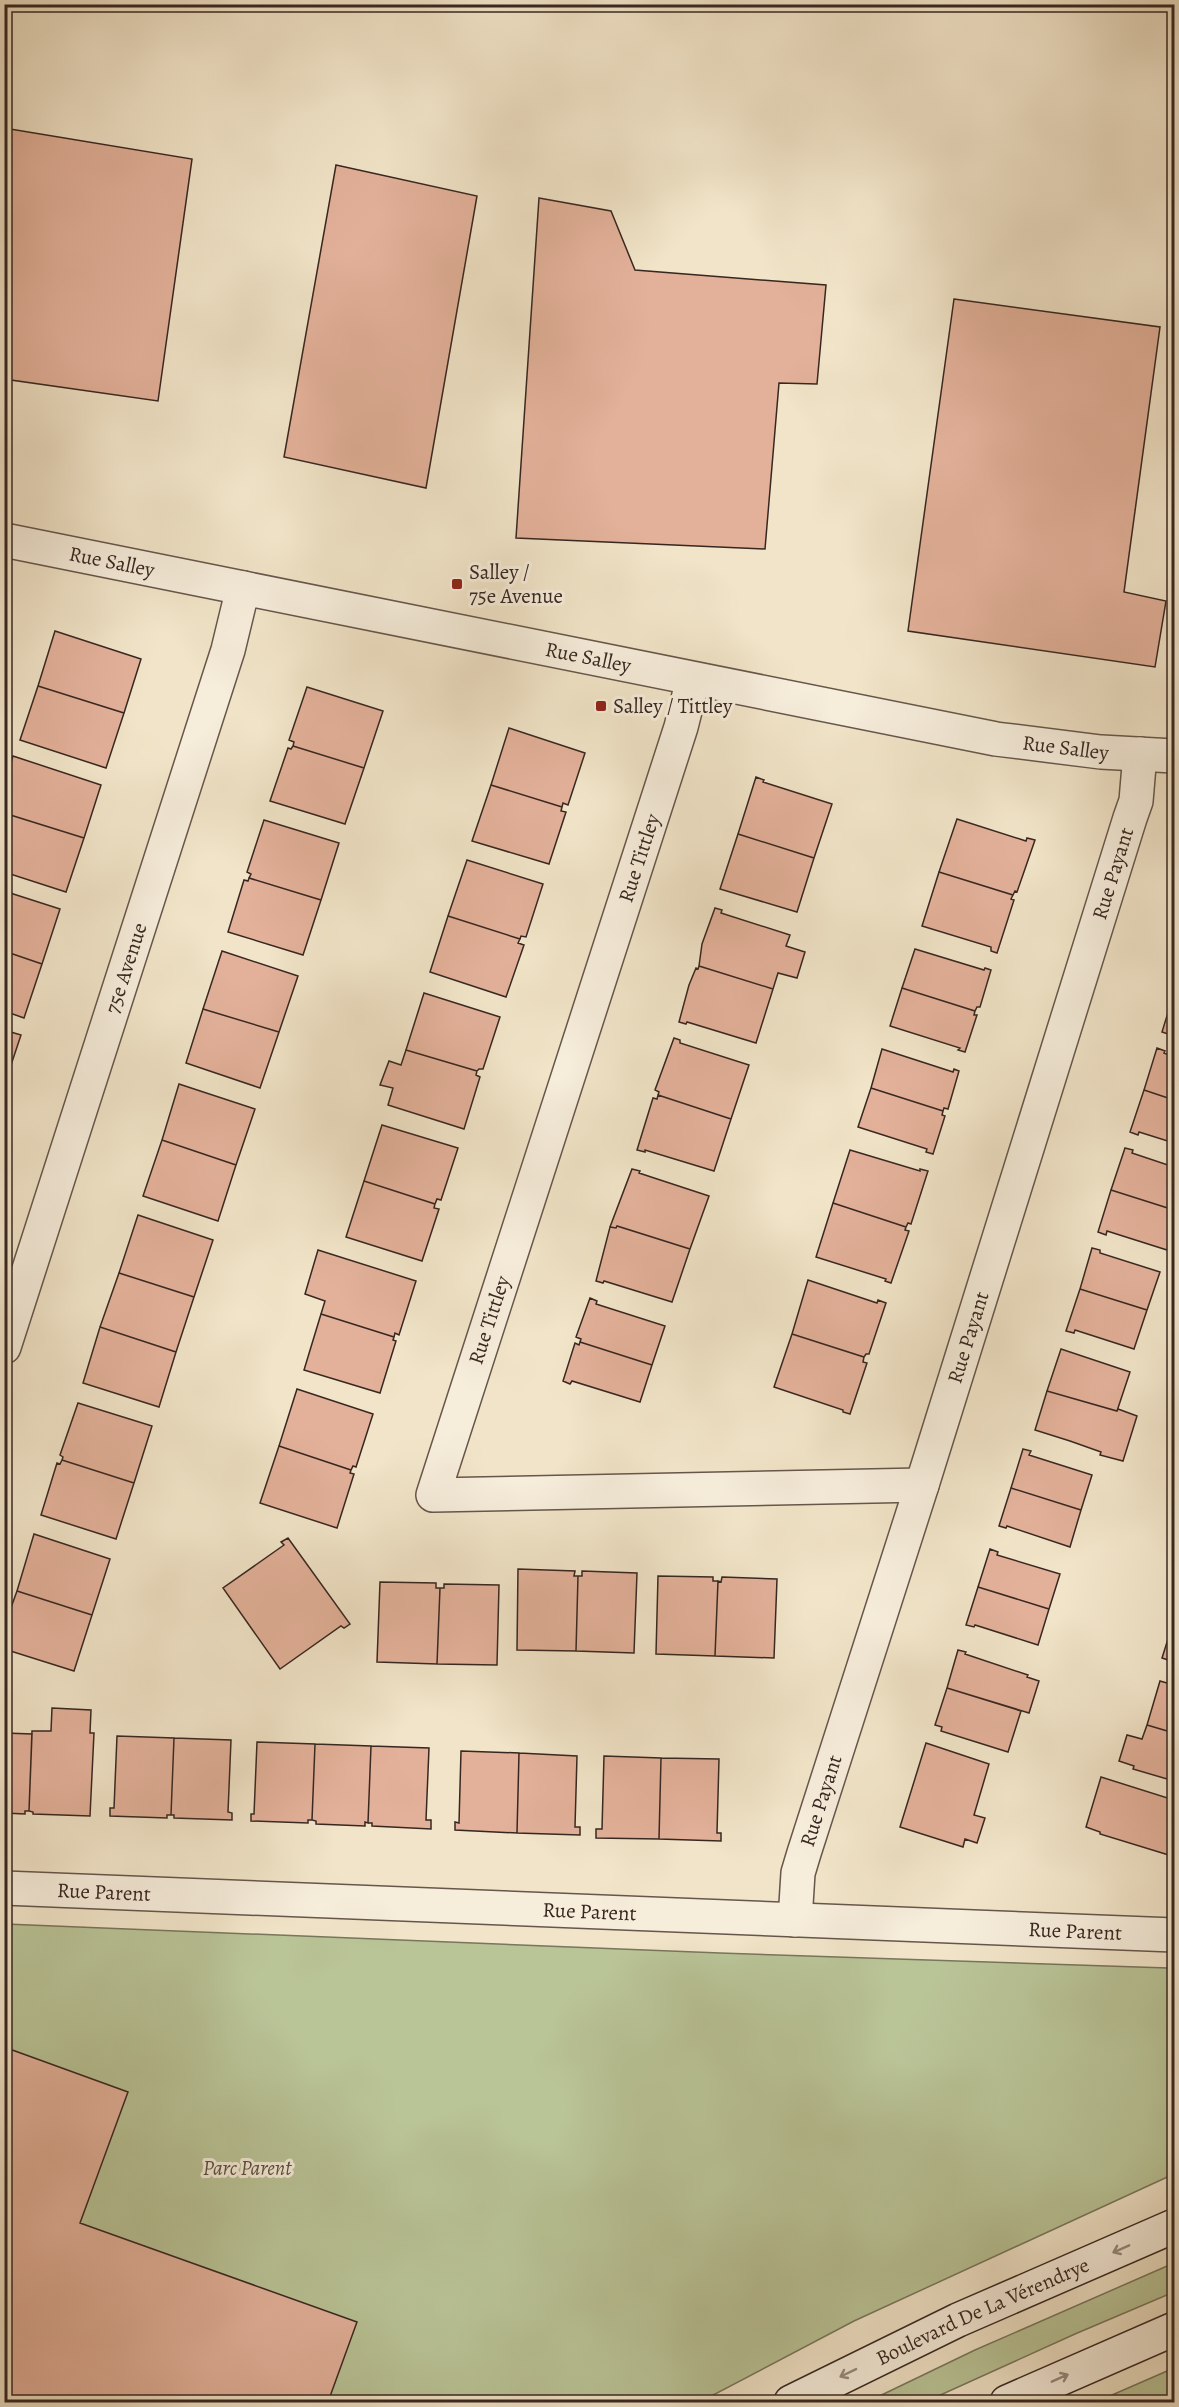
<svg xmlns="http://www.w3.org/2000/svg" width="1179" height="2407" font-family="Alegreya,serif">
<style>
.green{fill:#b9c497;stroke:#78765c;stroke-width:1.5}
.building{fill:#e3b19a;stroke:#372721;stroke-width:1.5}
.lines{fill:none;stroke-linecap:round;stroke-linejoin:round}
.minor-casing{stroke:#66564b;stroke-width:36}
.tertiary-casing{stroke:#66564b;stroke-width:36}
.secondary-casing{stroke:#372721;stroke-width:36}
.minor{stroke:#f6eddb;stroke-width:33}
.tertiary{stroke:#f6eddb;stroke-width:33}
.secondary{stroke:#f6eddb;stroke-width:33}
.oneway{stroke:#968a7e}
.poi-dot{fill:#8f2418;stroke:#f6eddb;stroke-width:2}
.labels{text-anchor:middle;stroke-width:6;stroke-linejoin:round;paint-order:stroke}
.street-label{font-size:21px;fill:#372721;stroke:#f6eddb}
.poi-label{font-size:21px;fill:#372721;stroke:#f6eddb;text-anchor:start}
.park-label{font-size:21px;font-style:italic;fill:#584e3e;stroke:#f6eddb}
</style>
<rect width="100%" height="100%" fill="#f1e4c8"/>
<filter id="stains"><feTurbulence type="fractalNoise" baseFrequency=".00333" numOctaves="4"/><feColorMatrix values="0 0 0 0 .2 0 0 0 0 .09 0 0 0 0 .02 0 0 0 .5 -.17"/></filter>
<radialGradient id="worn" r=".72"><stop offset=".6" stop-color="#630" stop-opacity="0"/><stop offset="1" stop-color="#630" stop-opacity=".3"/></radialGradient>
<!-- green -->
<path class="green" d="M 5,1924 L 720,1953 L 1168,1968 L 1169,1972 L 1174,1980 L 1174,2174 L 854,2321 L 700,2402 L 5,2402 Z
M 1174,2263 L 1174,2292 L 1075,2334 L 925,2402 L 867,2402 L 975,2350 Z
M 1174,2368 L 1174,2402 L 1096,2402 Z"/>
<!-- building -->
<path class="building" d="M 4,128 L 192,159 L 158,401 L 4,379 Z
M 336,165 L 477,196 L 426,488 L 284,457 Z
M 539,198 L 611,211 L 635,270 L 826,285 L 817,384 L 779,383 L 765,549 L 516,538 Z
M 954,299 L 1160,327 L 1124,592 L 1166,601 L 1155,667 L 908,631 Z
M 55,631 L 141,659 L 124,713 L 38,686 Z
M 38,686 L 124,713 L 106,768 L 20,740 Z
M 307,687 L 383,711 L 364,768 L 293,746 L 294,742 L 289,740 Z
M 509,728 L 585,753 L 568,805 L 563,803 L 562,807 L 491,785 Z
M 293,746 L 364,768 L 345,824 L 270,801 L 288,748 L 291,749 Z
M 13,756 L 101,785 L 84,838 L 4,813 L 4,785 Z
M 756,777 L 764,780 L 763,782 L 832,804 L 814,858 L 738,834 Z
M 491,785 L 562,807 L 561,811 L 566,812 L 549,864 L 472,841 Z
M 4,813 L 84,838 L 66,892 L 4,872 Z
M 957,819 L 1026,841 L 1027,838 L 1035,840 L 1017,892 L 1015,891 L 1013,895 L 939,872 Z
M 264,820 L 339,843 L 321,900 L 249,878 L 251,874 L 247,872 Z
M 738,834 L 814,858 L 797,912 L 720,889 Z
M 467,860 L 543,884 L 526,937 L 521,936 L 520,939 L 448,916 Z
M 939,872 L 1013,895 L 1011,899 L 1014,900 L 997,953 L 991,951 L 991,947 L 922,926 Z
M 249,878 L 321,900 L 303,955 L 228,932 L 244,880 L 248,881 Z
M 4,891 L 60,909 L 42,964 L 4,951 Z
M 715,908 L 722,910 L 721,913 L 790,935 L 786,946 L 805,952 L 797,978 L 778,973 L 773,989 L 699,966 L 702,944 Z
M 448,916 L 520,939 L 518,943 L 524,945 L 506,997 L 430,972 Z
M 915,949 L 984,970 L 985,968 L 991,970 L 980,1007 L 977,1007 L 975,1011 L 902,988 Z
M 4,951 L 42,964 L 24,1018 L 4,1011 Z
M 222,951 L 298,976 L 279,1032 L 203,1009 Z
M 699,966 L 773,989 L 756,1043 L 687,1022 L 686,1024 L 679,1022 L 689,985 L 696,968 L 698,969 Z
M 902,988 L 975,1011 L 974,1015 L 977,1015 L 965,1052 L 958,1050 L 960,1048 L 890,1026 Z
M 424,993 L 500,1017 L 483,1069 L 479,1069 L 477,1071 L 406,1050 Z
M 1174,993 L 1174,1036 L 1162,1032 Z
M 203,1009 L 279,1032 L 260,1088 L 186,1063 Z
M 4,1030 L 21,1035 L 4,1086 Z
M 674,1038 L 680,1040 L 680,1043 L 749,1065 L 731,1119 L 658,1095 L 659,1092 L 655,1090 Z
M 1157,1048 L 1165,1051 L 1164,1053 L 1174,1057 L 1174,1100 L 1144,1090 Z
M 882,1049 L 953,1072 L 954,1069 L 959,1071 L 948,1109 L 944,1108 L 943,1111 L 871,1088 Z
M 406,1050 L 477,1071 L 476,1075 L 480,1077 L 464,1129 L 388,1105 L 393,1088 L 380,1085 L 389,1061 L 401,1065 Z
M 179,1084 L 255,1109 L 236,1165 L 162,1140 Z
M 871,1088 L 943,1111 L 942,1115 L 945,1116 L 933,1154 L 926,1152 L 927,1149 L 858,1127 Z
M 1144,1090 L 1174,1100 L 1174,1143 L 1139,1132 L 1138,1135 L 1130,1132 Z
M 658,1095 L 731,1119 L 714,1171 L 645,1150 L 645,1152 L 637,1150 L 653,1098 L 657,1099 Z
M 382,1125 L 458,1148 L 441,1200 L 437,1199 L 435,1204 L 364,1181 Z
M 162,1140 L 236,1165 L 218,1221 L 143,1196 Z
M 1125,1148 L 1133,1150 L 1132,1153 L 1174,1167 L 1174,1210 L 1111,1190 Z
M 850,1150 L 920,1171 L 920,1169 L 928,1171 L 911,1224 L 908,1223 L 906,1227 L 833,1203 Z
M 632,1169 L 640,1171 L 639,1173 L 709,1196 L 690,1249 L 617,1226 L 616,1228 L 610,1227 Z
M 364,1181 L 435,1204 L 434,1208 L 439,1209 L 422,1261 L 346,1237 Z
M 1111,1190 L 1174,1210 L 1174,1235 L 1172,1234 L 1167,1250 L 1107,1231 L 1106,1235 L 1098,1232 Z
M 833,1203 L 906,1227 L 905,1230 L 909,1231 L 891,1283 L 885,1281 L 886,1279 L 816,1257 Z
M 138,1215 L 213,1240 L 194,1297 L 119,1273 Z
M 617,1226 L 690,1249 L 672,1302 L 604,1281 L 603,1283 L 596,1281 L 610,1227 L 616,1228 Z
M 1092,1248 L 1100,1250 L 1100,1253 L 1160,1272 L 1147,1310 L 1080,1289 Z
M 318,1250 L 416,1281 L 399,1335 L 395,1333 L 394,1337 L 321,1314 L 325,1301 L 305,1294 Z
M 119,1273 L 194,1297 L 176,1352 L 100,1327 Z
M 808,1280 L 877,1303 L 878,1300 L 886,1303 L 869,1354 L 866,1354 L 864,1357 L 792,1334 Z
M 1080,1289 L 1147,1310 L 1134,1349 L 1075,1330 L 1074,1333 L 1066,1331 Z
M 590,1298 L 597,1301 L 596,1304 L 665,1326 L 652,1365 L 580,1342 L 581,1339 L 576,1337 Z
M 321,1314 L 394,1337 L 393,1340 L 396,1341 L 380,1393 L 304,1370 Z
M 100,1327 L 176,1352 L 159,1407 L 83,1383 Z
M 792,1334 L 864,1357 L 863,1362 L 867,1363 L 850,1414 L 843,1412 L 843,1410 L 774,1387 Z
M 580,1342 L 652,1365 L 640,1402 L 572,1381 L 570,1384 L 563,1381 L 575,1343 L 579,1345 Z
M 1061,1349 L 1130,1372 L 1117,1411 L 1047,1391 Z
M 297,1389 L 373,1414 L 356,1467 L 353,1466 L 351,1470 L 279,1446 Z
M 1047,1391 L 1117,1411 L 1118,1409 L 1137,1416 L 1123,1461 L 1100,1455 L 1101,1452 L 1070,1441 L 1035,1430 Z
M 78,1403 L 152,1426 L 134,1483 L 62,1460 L 63,1457 L 60,1455 Z
M 279,1446 L 351,1470 L 350,1473 L 354,1474 L 337,1528 L 260,1503 Z
M 1023,1449 L 1031,1451 L 1029,1455 L 1092,1475 L 1081,1510 L 1011,1488 Z
M 62,1460 L 134,1483 L 116,1539 L 41,1515 L 57,1463 L 60,1464 Z
M 1011,1488 L 1081,1510 L 1070,1547 L 1007,1526 L 1006,1528 L 999,1526 Z
M 34,1534 L 110,1559 L 92,1615 L 17,1591 Z
M 288,1538 L 350,1624 L 344,1628 L 341,1626 L 280,1669 L 223,1588 L 284,1545 L 281,1542 Z
M 990,1549 L 998,1552 L 997,1555 L 1060,1574 L 1049,1609 L 978,1587 Z
M 518,1569 L 575,1571 L 574,1576 L 578,1576 L 576,1651 L 517,1650 Z
M 582,1571 L 637,1573 L 634,1653 L 576,1651 L 578,1576 L 582,1576 Z
M 658,1576 L 713,1577 L 713,1581 L 718,1581 L 715,1656 L 656,1654 Z
M 722,1577 L 777,1579 L 774,1658 L 715,1656 L 718,1581 L 721,1582 Z
M 380,1582 L 436,1583 L 436,1588 L 440,1588 L 437,1664 L 377,1662 Z
M 444,1584 L 499,1585 L 497,1665 L 437,1664 L 440,1588 L 444,1588 Z
M 978,1587 L 1049,1609 L 1038,1645 L 975,1625 L 974,1627 L 966,1625 Z
M 17,1591 L 92,1615 L 74,1671 L 4,1649 L 4,1627 Z
M 1174,1620 L 1174,1662 L 1162,1658 Z
M 958,1650 L 966,1652 L 965,1654 L 1028,1675 L 1027,1677 L 1039,1681 L 1029,1713 L 947,1688 Z
M 1160,1681 L 1174,1685 L 1174,1733 L 1147,1725 Z
M 947,1688 L 1021,1711 L 1008,1752 L 941,1731 L 942,1727 L 935,1725 Z
M 52,1708 L 91,1710 L 90,1733 L 94,1733 L 90,1816 L 33,1814 L 33,1812 L 29,1811 L 32,1731 L 51,1731 Z
M 1147,1725 L 1174,1733 L 1174,1781 L 1133,1769 L 1134,1766 L 1119,1761 L 1127,1735 L 1142,1739 Z
M 4,1733 L 32,1734 L 29,1811 L 25,1811 L 25,1814 L 4,1813 Z
M 117,1736 L 174,1738 L 171,1815 L 167,1815 L 167,1818 L 110,1816 L 110,1808 L 114,1808 Z
M 174,1738 L 231,1740 L 228,1812 L 232,1813 L 232,1820 L 174,1818 L 174,1815 L 171,1815 Z
M 257,1742 L 315,1744 L 312,1820 L 308,1820 L 308,1823 L 251,1821 L 251,1814 L 254,1814 Z
M 926,1743 L 989,1764 L 974,1815 L 985,1818 L 977,1843 L 965,1839 L 963,1847 L 900,1827 Z
M 315,1744 L 371,1746 L 368,1823 L 365,1822 L 365,1826 L 316,1824 L 316,1821 L 312,1820 Z
M 371,1746 L 429,1748 L 426,1820 L 431,1820 L 431,1829 L 372,1826 L 372,1823 L 368,1823 Z
M 461,1751 L 519,1753 L 517,1833 L 455,1830 L 455,1822 L 459,1823 Z
M 519,1753 L 577,1756 L 575,1827 L 580,1827 L 580,1835 L 517,1833 Z
M 604,1756 L 661,1758 L 659,1839 L 596,1838 L 596,1829 L 602,1829 Z
M 661,1758 L 719,1759 L 717,1833 L 721,1833 L 721,1841 L 659,1839 Z
M 1101,1777 L 1174,1800 L 1174,1847 L 1172,1856 L 1100,1834 L 1100,1832 L 1086,1827 Z
M 4,2047 L 128,2092 L 80,2223 L 357,2322 L 328,2402 L 4,2402 Z"/>
<g class="lines">
<!-- minor casing -->
<g class="minor-casing">
<g id="minor">
<path id="s1" d="M 4,540 L 243,588"/>
<path d="M 693,679 L 681,727 L 433,1495 L 922,1485"/>
<path id="s2" d="M 4,1888 L 1174,1935"/>
<path id="s3" d="M 795,1920 L 798,1873 L 804,1853 L 922,1485 L 1130,818 L 1136,801 L 1140,754"/>
</g>
</g>
<!-- tertiary casing -->
<g class="tertiary-casing">
<g id="tertiary">
<path id="s4" d="M 4,1347 L 228,650 L 243,588 L 996,739 L 1101,752 L 1174,756"/>
</g>
</g>
<!-- secondary casing -->
<g class="secondary-casing">
<g id="secondary">
<path id="s5" d="M 791,2402 L 958,2320 L 1174,2226"/>
<path d="M 1007,2402 L 1174,2329"/>
</g>
</g>
<!-- minor -->
<use href="#minor" class="minor"/>
<!-- tertiary -->
<use href="#tertiary" class="tertiary"/>
<!-- secondary -->
<use href="#secondary" class="secondary"/>
</g>
<!-- one-way arrows -->
<defs><path id="oneway-shaft" d="M-6 0H5M1.5-3L5.5 0L1.5 3" fill="none" stroke-width="1.6" stroke-linecap="round" stroke-linejoin="round" transform="scale(1.5)"/></defs>
<g class="oneway">
<use href="#oneway-shaft" transform="translate(1121 2249) rotate(156)"/>
<use href="#oneway-shaft" transform="translate(848 2373) rotate(154)"/>
<use href="#oneway-shaft" transform="translate(1060 2378) rotate(-24)"/>
</g>
<!-- markers -->
<g class="poi-dot">
<rect x="451" y="578" width="12" height="12" rx="3"/>
<rect x="595" y="700" width="12" height="12" rx="3"/>
</g>
<g class="labels">
<!-- street labels -->
<g class="street-label">
<text dy="7" stroke="none"><textPath href="#s1" startOffset="110">Rue Salley</textPath></text>
<text dy="7" stroke="none"><textPath href="#s4" startOffset="1148">Rue Salley</textPath></text>
<text dy="7" stroke="none"><textPath href="#s4" startOffset="1634">Rue Salley</textPath></text>
<text transform="translate(639 858) rotate(-72)" y="7">Rue Tittley</text>
<text dy="7" stroke="none"><textPath href="#s3" startOffset="1095">Rue Payant</textPath></text>
<text dy="7" stroke="none"><textPath href="#s4" startOffset="398">75e Avenue</textPath></text>
<text transform="translate(489 1320) rotate(-72)" y="7">Rue Tittley</text>
<text dy="7" stroke="none"><textPath href="#s3" startOffset="609">Rue Payant</textPath></text>
<text dy="7" stroke="none"><textPath href="#s3" startOffset="123">Rue Payant</textPath></text>
<text dy="7" stroke="none"><textPath href="#s2" startOffset="100">Rue Parent</textPath></text>
<text dy="7" stroke="none"><textPath href="#s2" startOffset="586">Rue Parent</textPath></text>
<text dy="7" stroke="none"><textPath href="#s2" startOffset="1072">Rue Parent</textPath></text>
<text dy="7" stroke="none"><textPath href="#s5" startOffset="212">Boulevard De La Vérendrye</textPath></text>
</g>
<!-- poi labels -->
<g class="poi-label">
<text x="469" y="579">Salley /<tspan x="469" dy="24">75e Avenue</tspan></text>
<text x="613" y="713">Salley / Tittley</text>
</g>
<!-- park labels -->
<g class="park-label">
<text x="247" y="2175">Parc Parent</text>
</g>
</g>
<!-- margin -->
<rect width="1179" height="2407" fill="none" stroke="#f1e4c8" stroke-width="24"/>
<rect x="6" y="6" width="1167" height="2395" fill="none" stroke="#372721" stroke-width="3"/>
<rect x="12" y="12" width="1155" height="2383" fill="none" stroke="#372721" stroke-width="1.5"/>
<rect width="100%" height="100%" filter="url(#stains)"/>
<rect width="100%" height="100%" fill="url(#worn)"/>
</svg>
